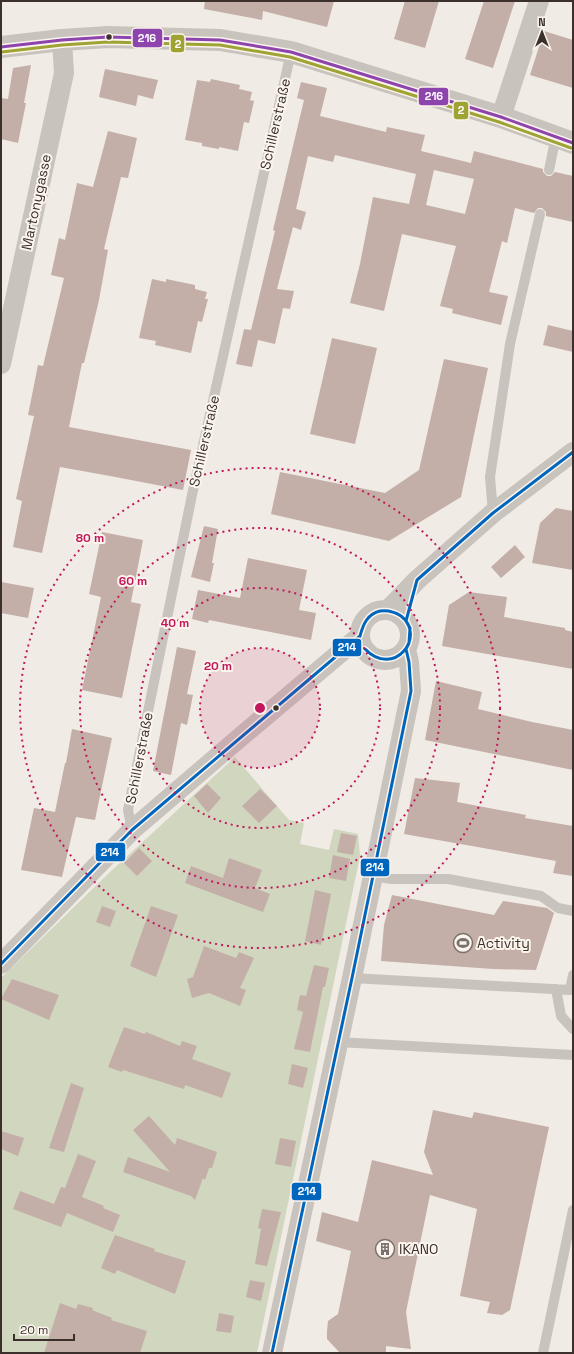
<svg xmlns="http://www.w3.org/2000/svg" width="574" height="1354" font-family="'Space Grotesk',sans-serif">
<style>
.green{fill:#d1d6bf}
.building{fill:#c3afa7;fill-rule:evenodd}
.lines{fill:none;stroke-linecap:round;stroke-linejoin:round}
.service{stroke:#c9c3be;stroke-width:10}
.minor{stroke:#c9c3be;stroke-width:20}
.tertiary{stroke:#c9c3be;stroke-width:22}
.bus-1-casing{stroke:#fbf5ee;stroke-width:6}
.bus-2-casing{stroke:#fbf5ee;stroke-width:6}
.bus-3-casing{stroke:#fbf5ee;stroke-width:6}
.bus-1{stroke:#0065bd;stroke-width:3}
.bus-2{stroke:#8e44ad;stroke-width:3}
.bus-3{stroke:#9ea333;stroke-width:3}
.ring{fill:none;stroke:#c2185b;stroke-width:2;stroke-dasharray:2 4}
.bus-dot{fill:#3b302b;stroke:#fbf5ee;stroke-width:1.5}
.labels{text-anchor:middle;stroke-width:4;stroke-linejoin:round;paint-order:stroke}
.street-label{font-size:14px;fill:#3b302b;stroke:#fbf5ee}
.poi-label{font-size:14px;fill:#3b302b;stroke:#fbf5ee;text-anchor:start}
.centre{fill:#c2185b;stroke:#fbf5ee;stroke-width:2}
.ring-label{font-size:12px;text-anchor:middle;font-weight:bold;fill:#c2185b;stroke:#fbf5ee;stroke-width:4;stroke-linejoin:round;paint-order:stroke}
.line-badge{stroke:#fbf5ee;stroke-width:1.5}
.badge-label{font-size:11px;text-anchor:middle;font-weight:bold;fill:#fff}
</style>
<rect width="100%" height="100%" fill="#f0ebe5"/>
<!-- green -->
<path class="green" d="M 235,757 L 289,820 L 304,823 L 300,844 L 329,850 L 334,829 L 358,834 L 360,856 L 257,1353 L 1,1353 L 1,978 L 110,872 Z"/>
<!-- building -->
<path class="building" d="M 205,1 L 334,1 L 327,27 L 263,11 L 262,20 L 204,9 Z
M 405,1 L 439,1 L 425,48 L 394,39 Z
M 484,1 L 515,1 L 493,68 L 465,59 Z
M 544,31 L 573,40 L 573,88 L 530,75 Z
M 31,65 L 24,103 L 26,103 L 18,143 L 1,139 L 1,98 L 8,99 L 13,68 Z
M 105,69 L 158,80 L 153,99 L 138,95 L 136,106 L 99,97 Z
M 211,79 L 240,85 L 239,89 L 252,92 L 250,100 L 254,101 L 249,123 L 244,122 L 238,151 L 219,147 L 219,149 L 202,146 L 202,143 L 185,140 L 197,80 L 210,82 Z
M 301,82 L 327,88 L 320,116 L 386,132 L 387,127 L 425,135 L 421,151 L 471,163 L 474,151 L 543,169 L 543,172 L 547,176 L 551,176 L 555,172 L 573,176 L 573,222 L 546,216 L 546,212 L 542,208 L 538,208 L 534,213 L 515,208 L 507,243 L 502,241 L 489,292 L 508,296 L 501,325 L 452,313 L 453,309 L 440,306 L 456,246 L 402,234 L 384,311 L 350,303 L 360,264 L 373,197 L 409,204 L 416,174 L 335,155 L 333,162 L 308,156 L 296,209 L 306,212 L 301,230 L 293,227 L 277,289 L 294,291 L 290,309 L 283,308 L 275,344 L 258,340 L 252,367 L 236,364 L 244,329 L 251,330 L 275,231 L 273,230 L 304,100 L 297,98 ZM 434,170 L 474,179 L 465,214 L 426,205 Z
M 108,131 L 137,138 L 128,178 L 121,177 L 104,249 L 108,250 L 99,300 L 84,363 L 82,363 L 69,427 L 191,450 L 183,490 L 110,476 L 60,467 L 42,553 L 13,547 L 22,501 L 16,499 L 34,416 L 28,415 L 38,365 L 43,366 L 64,278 L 51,275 L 59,238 L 65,240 L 77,183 L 93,187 Z
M 152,279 L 166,282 L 166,279 L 195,285 L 195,289 L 207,292 L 205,299 L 208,299 L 202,322 L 198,321 L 191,353 L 155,345 L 156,341 L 139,338 Z
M 548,325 L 573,331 L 573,352 L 543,345 Z
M 332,338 L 377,348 L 355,444 L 310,434 Z
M 444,359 L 488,368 L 461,497 L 389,541 L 271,514 L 280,472 L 385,493 L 419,470 Z
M 556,508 L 573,511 L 573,570 L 532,563 L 540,523 Z
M 204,526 L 218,529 L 212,563 L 214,563 L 210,582 L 191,577 Z
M 102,532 L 143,540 L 131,602 L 141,604 L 122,698 L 82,690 L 101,597 L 89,594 Z
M 515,545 L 525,557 L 501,578 L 491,567 Z
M 248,558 L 307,570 L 299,610 L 316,613 L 311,640 L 209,620 L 208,623 L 192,619 L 198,590 L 240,598 Z
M 1,582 L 34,588 L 28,618 L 1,613 Z
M 469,592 L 507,597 L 504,617 L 565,628 L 565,630 L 573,632 L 573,669 L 442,646 L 449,605 Z
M 177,647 L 196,651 L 187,694 L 193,695 L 187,725 L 181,723 L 171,775 L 153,771 Z
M 436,681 L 482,692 L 478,709 L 532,722 L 573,730 L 573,770 L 425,740 Z
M 72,729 L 112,738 L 95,820 L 76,817 L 62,877 L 21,870 L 34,808 L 55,812 L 65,763 L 66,763 Z
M 415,778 L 460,783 L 457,802 L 526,815 L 525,818 L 573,826 L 573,876 L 553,873 L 556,861 L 404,834 Z
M 207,784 L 221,798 L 208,813 L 194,796 Z
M 260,789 L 277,806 L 259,823 L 242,806 Z
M 341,833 L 357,836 L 353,855 L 337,852 Z
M 139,848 L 152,861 L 137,876 L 124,863 Z
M 333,855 L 350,859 L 346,881 L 329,878 Z
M 229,858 L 262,870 L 255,888 L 270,894 L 263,912 L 185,883 L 191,866 L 223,878 Z
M 315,890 L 331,894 L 321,945 L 305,941 Z
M 392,895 L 494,915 L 503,901 L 547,908 L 554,913 L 536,970 L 493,969 L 381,961 L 384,925 Z
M 102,906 L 116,911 L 110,927 L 96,922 Z
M 151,906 L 178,915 L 156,977 L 130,966 Z
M 204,946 L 236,958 L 239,952 L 254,958 L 240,988 L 246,990 L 240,1006 L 209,993 L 192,998 L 187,979 L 193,977 Z
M 314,965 L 329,968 L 325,987 L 323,987 L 310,1052 L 294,1049 L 303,1012 L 297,1010 L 300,995 L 306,996 Z
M 12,979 L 59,995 L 49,1020 L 1,999 Z
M 124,1027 L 145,1034 L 146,1032 L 180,1046 L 182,1041 L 197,1046 L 192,1059 L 231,1073 L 222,1098 L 185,1085 L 184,1089 L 123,1070 L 122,1072 L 108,1067 Z
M 292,1064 L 308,1068 L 303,1088 L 288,1084 Z
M 71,1083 L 84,1088 L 64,1152 L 49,1148 Z
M 433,1110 L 472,1118 L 474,1112 L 549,1127 L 510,1310 L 502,1315 L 487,1313 L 490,1302 L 460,1296 L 477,1209 L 430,1195 L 406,1312 L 411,1349 L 386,1346 L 386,1353 L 340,1353 L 327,1339 L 327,1331 L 328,1321 L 338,1314 L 351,1251 L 316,1241 L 322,1212 L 358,1222 L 372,1160 L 433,1175 L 424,1152 Z
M 149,1116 L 175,1145 L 177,1138 L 217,1152 L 212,1168 L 209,1168 L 205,1180 L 203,1178 L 195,1200 L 191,1196 L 123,1172 L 128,1157 L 170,1172 L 133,1130 Z
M 1,1131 L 24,1138 L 18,1156 L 1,1149 Z
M 280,1138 L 296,1141 L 291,1167 L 275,1164 Z
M 78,1154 L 96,1161 L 82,1197 L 104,1206 L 103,1208 L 120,1215 L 113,1232 L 67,1213 L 61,1227 L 13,1209 L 20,1191 L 54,1204 L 61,1187 L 65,1188 Z
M 262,1209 L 281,1212 L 267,1266 L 255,1264 L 261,1229 L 258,1228 Z
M 115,1235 L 155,1249 L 154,1251 L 186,1261 L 175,1294 L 117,1270 L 115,1274 L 101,1268 Z
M 250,1280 L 265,1283 L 261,1301 L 246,1297 Z
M 60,1303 L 76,1309 L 78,1304 L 93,1308 L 92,1310 L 112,1318 L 111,1320 L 147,1331 L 140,1353 L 44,1353 Z
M 219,1313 L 234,1316 L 231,1333 L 216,1331 Z"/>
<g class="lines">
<!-- service -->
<path class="service" d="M 549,170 L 556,136
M 493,513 L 490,477 L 510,344 L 540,214
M 132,830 L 128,810 L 192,495 L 291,52
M 373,876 L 391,879 L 448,879 L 541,896 L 558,908 L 573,911
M 352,978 L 570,990 L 573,975
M 556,989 L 561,1016 L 573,1029
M 338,1042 L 573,1055
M 543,1353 L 573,1210"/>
<!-- minor -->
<path class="minor" d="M 501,117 L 539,1
M 1,364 L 64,73 L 62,40
M 388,610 L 417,580 L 493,513 L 573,452
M360 635a25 25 0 1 1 50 0a25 25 0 1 1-50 0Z
M 1,964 L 132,830 L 244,734 L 360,636
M 272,1353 L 352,978 L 411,691 L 409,662 L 406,649"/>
<!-- tertiary -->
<path class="tertiary" d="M 1,47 L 62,40 L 108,37 L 220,40 L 291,52 L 501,117 L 573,143"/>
<!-- bus-1 casing -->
<g class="bus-1-casing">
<path id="bus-1" d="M 1,964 L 132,830 L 360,636 C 363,625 367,614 380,611 C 388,610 395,612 401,616 C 427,636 394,679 365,649
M 272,1353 L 352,978 L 411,691 L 409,662 L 406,649 L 409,643 L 410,628 L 406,621 L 417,580 L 493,513 L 573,452"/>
</g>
<!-- bus-2 casing -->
<g class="bus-2-casing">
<path id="bus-2" d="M 1,47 L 62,40 L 108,37 L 220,40 L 291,52 L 501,117 L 573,143"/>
</g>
<!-- bus-3 casing -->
<g class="bus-3-casing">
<path id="bus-3" d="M 2,52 L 62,45 L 108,42 L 220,45 L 290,57 L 499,122 L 571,148"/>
</g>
<!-- bus-1 -->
<use href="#bus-1" class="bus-1"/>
<!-- bus-2 -->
<use href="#bus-2" class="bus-2"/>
<!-- bus-3 -->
<use href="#bus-3" class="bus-3"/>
</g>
<!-- distance rings -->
<circle cx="260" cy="708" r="60" fill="#c2185b" fill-opacity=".12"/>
<g class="ring">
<circle cx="260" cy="708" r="60"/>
<circle cx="260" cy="708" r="120"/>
<circle cx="260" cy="708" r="180"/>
<circle cx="260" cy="708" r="240"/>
</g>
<!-- icons -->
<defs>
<g id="stadium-ring" transform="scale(1)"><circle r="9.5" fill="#fbf5ee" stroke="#7a716c" stroke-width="1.5"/><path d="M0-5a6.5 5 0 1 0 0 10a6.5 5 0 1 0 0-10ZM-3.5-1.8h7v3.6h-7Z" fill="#7a716c"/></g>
<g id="building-ring" transform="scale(1)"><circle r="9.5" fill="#fbf5ee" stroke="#7a716c" stroke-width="1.5"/><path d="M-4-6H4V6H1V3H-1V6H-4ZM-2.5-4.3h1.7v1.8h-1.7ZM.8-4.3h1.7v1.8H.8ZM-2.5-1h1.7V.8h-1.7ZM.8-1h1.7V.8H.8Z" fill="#7a716c"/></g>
</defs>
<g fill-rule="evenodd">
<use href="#stadium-ring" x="463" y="943"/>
<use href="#building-ring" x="385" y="1249"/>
</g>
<!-- markers -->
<g class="bus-dot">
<circle cx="109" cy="37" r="3.5"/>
<circle cx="276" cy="708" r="3.5"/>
</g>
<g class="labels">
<!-- street labels -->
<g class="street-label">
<text transform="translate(275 124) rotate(-77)" y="5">Schillerstraße</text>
<text transform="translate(36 202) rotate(-78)" y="5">Martonygasse</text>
<text transform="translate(204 441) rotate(-77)" y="5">Schillerstraße</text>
<text transform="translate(139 758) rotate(-79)" y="5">Schillerstraße</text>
</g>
<!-- poi labels -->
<g class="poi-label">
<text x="477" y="948">Activity</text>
<text x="399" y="1254">IKANO</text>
</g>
</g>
<circle cx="260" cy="708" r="6" class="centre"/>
<g class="ring-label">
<text x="90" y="542">80 m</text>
<text x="133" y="585">60 m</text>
<text x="175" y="627">40 m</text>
<text x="218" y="670">20 m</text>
</g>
<g class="line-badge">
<rect x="132" y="28" width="31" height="20" rx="4" fill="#8e44ad"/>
<rect x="170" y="34" width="15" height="19" rx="4" fill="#9ea333"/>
<rect x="418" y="87" width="31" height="19" rx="4" fill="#8e44ad"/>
<rect x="453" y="101" width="16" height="19" rx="4" fill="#9ea333"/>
<rect x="332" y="638" width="30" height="19" rx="4" fill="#0065bd"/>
<rect x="95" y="842" width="31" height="20" rx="4" fill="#0065bd"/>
<rect x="360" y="858" width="30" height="19" rx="4" fill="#0065bd"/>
<rect x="291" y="1182" width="31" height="19" rx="4" fill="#0065bd"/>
</g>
<g class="badge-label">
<text x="147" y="42">216</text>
<text x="178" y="48">2</text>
<text x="434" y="100">216</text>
<text x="461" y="114">2</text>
<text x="347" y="651">214</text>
<text x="110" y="856">214</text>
<text x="375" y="871">214</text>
<text x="307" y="1195">214</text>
</g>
<!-- border -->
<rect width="574" height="1354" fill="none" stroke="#3b302b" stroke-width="4"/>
<!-- north arrow -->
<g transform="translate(542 32)" stroke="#fbf5ee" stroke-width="3" paint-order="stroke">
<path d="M0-3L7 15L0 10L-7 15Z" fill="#3b302b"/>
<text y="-6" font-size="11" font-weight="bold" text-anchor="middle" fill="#3b302b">N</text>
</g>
<!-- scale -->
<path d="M14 1334v6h60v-6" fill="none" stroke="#3b302b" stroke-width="2"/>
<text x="20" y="1334" font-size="12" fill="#3b302b" stroke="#fbf5ee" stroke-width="3" paint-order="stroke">20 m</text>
</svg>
